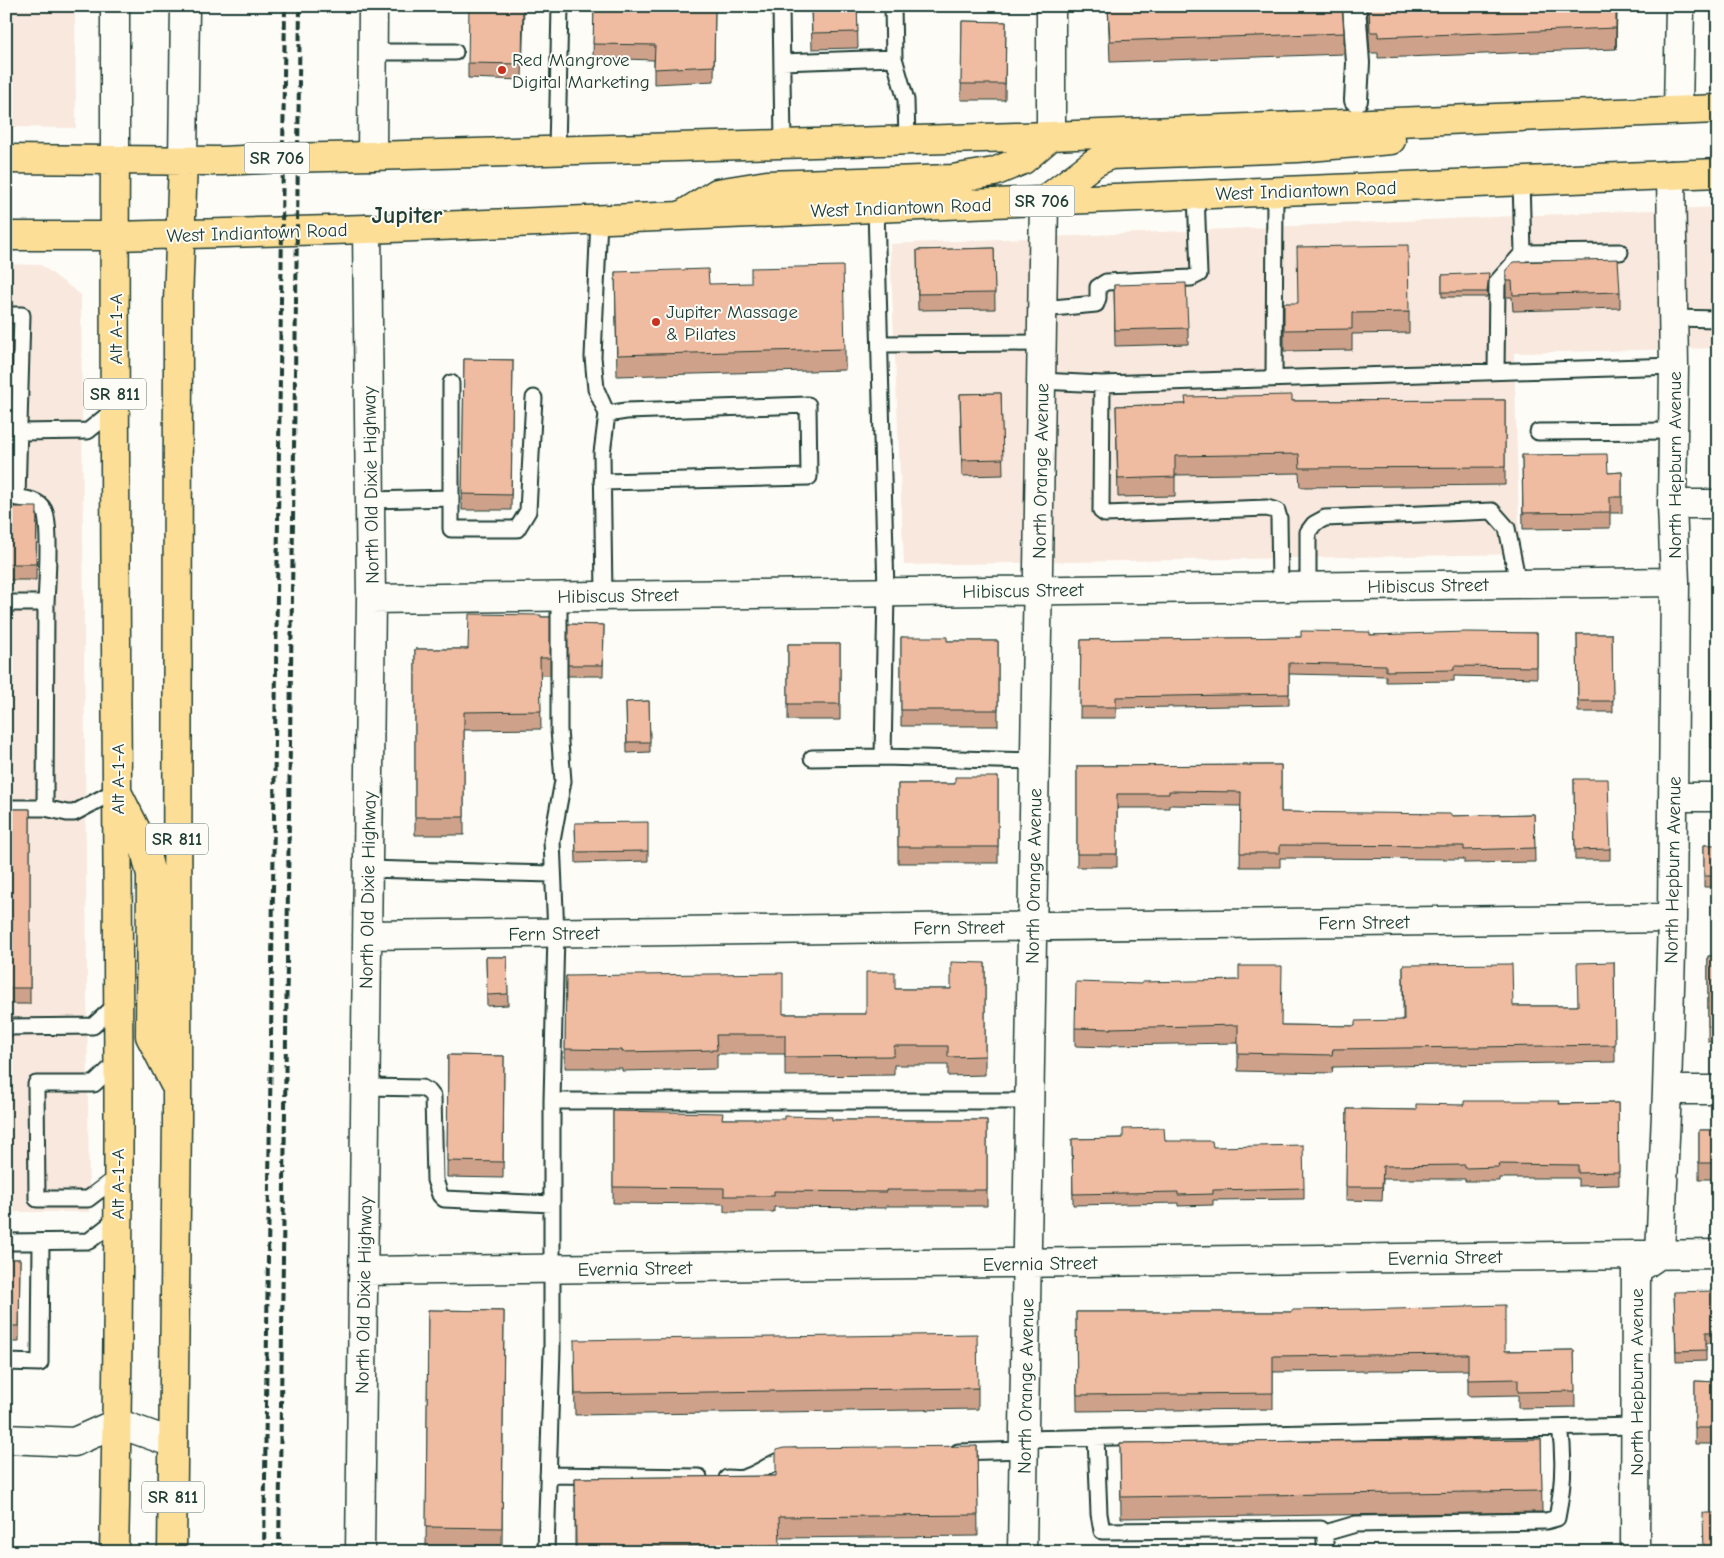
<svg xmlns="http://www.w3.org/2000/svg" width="1724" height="1558" font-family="'Comic Neue',sans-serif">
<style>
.built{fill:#f9e8dd}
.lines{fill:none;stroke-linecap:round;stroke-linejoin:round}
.service-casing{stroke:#1f3d34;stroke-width:19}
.pedestrian-casing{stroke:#1f3d34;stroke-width:26}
.minor-casing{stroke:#1f3d34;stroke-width:31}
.tertiary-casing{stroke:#1f3d34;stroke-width:31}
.secondary-casing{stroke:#1f3d34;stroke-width:31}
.primary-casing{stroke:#1f3d34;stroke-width:31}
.service{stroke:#fdfcf7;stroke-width:15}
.pedestrian{stroke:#fdfcf7;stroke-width:22}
.minor{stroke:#fdfcf7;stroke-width:28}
.tertiary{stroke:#fdfcf7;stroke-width:28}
.secondary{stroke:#fdfcf7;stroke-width:28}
.primary{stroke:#fcde96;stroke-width:28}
.rail{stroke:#1f3d34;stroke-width:4;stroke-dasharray:8 4;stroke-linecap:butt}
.wall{fill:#cea18a;stroke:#1f3d34}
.shaded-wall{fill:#a78371;stroke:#1f3d34}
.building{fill:#efbba1;stroke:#1f3d34}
.poi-dot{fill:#c8321e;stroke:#fdfcf7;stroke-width:2}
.labels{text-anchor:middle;stroke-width:4;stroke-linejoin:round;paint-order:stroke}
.shield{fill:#fdfcf7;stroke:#62766e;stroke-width:1}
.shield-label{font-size:18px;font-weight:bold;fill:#1f3d34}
.poi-label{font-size:19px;fill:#1f3d34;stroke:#fdfcf7;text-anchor:start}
.street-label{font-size:19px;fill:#1f3d34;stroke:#fdfcf7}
.district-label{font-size:24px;font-weight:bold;fill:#1f3d34;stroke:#fdfcf7}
</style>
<rect width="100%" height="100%" fill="#fdfcf7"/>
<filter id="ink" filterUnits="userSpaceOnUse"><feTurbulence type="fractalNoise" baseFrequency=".02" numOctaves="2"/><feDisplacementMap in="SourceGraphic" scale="10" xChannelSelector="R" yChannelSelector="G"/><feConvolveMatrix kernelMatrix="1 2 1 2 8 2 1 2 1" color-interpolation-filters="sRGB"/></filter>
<g filter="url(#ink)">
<!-- built -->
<path class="built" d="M 6,6 L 75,6 L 76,128 L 6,127 Z
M 1718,207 L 1718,348 L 1514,353 L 1520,554 L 904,565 L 890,244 Z
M 6,264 L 41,265 L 81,295 L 89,1212 L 6,1212 Z"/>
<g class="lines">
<!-- service casing -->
<g class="service-casing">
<path id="service" d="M 781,6 L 783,144
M 373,52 L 455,52
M 894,58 L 906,100 L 907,141
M 782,62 L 894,58 L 893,6
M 557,151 L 560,6
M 1521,181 L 1523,253 L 1620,252
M 876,208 L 886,592 L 883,757
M 599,219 L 593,357 L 596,389 L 607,414 L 602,453 L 604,595
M 1042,309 L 1096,304 L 1098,298 L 1098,287 L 1106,282 L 1191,278 L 1199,274 L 1196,194
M 6,315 L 22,315 L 17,498 C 27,499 39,500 44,510 C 51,524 47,584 46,603
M 1673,318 L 1718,319
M 881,344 L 1042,343
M 1496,372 L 1497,282 L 1520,256
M 1274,379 L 1275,191
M 1041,381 L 1102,384 L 1674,366
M 451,383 L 451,529 L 517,529 L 528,511 L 534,398
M 1102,384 L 1101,511 L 1105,514 L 1267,508 L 1277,511 L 1279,518 L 1280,587
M 19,432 L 88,431 L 115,409
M 1538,432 L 1673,431
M 602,482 L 809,477 L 808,405 L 626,411 L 607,414
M 370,500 L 451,498
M 1308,586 L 1308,532 L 1314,524 L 1325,518 L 1492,511 L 1507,528 L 1518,583
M 6,603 L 46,603 L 45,808
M 812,758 L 883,757 L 1035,761
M 6,808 L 45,808 L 67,813 L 74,813 L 117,790
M 367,869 L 553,874
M 6,1027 L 93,1026 L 117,1004
M 365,1087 L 422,1088 L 429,1092 L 433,1097 L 435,1180 L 440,1195 L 444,1199 L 552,1204
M 552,1101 L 1030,1101
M 117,1177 L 88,1199 L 37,1199 L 36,1084 L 94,1084 L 117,1062
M 6,1242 L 89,1241 L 117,1219
M 6,1362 L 40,1363 L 41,1242
M 1096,1437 L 1099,1514 L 1102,1531 L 1321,1529 L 1325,1533
M 1024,1439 L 1636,1426
M 958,1452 L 1024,1450
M 548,1475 L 699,1477
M 727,1478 C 732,1478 739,1479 743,1478 C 762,1473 775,1458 795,1457
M 1325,1533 L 1356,1524 L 1546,1521 L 1557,1518 C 1563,1488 1565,1458 1560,1428
M 1325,1533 L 1325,1552
M 546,1552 L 552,1349 L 552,1101 L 556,933 L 552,841 L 563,781 L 559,730 L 559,596"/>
</g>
<!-- pedestrian casing -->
<g class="pedestrian-casing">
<path id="pedestrian" d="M 1354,6 L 1358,63 L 1356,100"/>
</g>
<!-- minor casing -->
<g class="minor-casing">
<path id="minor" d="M 1678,110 L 1680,6
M 1051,136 L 1051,6
M 1672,504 L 1718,504
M 371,599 L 1675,582
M 1673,797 L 1718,797
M 367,935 L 1672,918
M 1667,1090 L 1718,1090
M 363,1271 L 1718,1254
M 6,1439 L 74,1442 L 117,1423 L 173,1443
M 360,1552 L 371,599 L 367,229
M 1022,1552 L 1044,201
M 1635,1552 L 1636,1270 L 1660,1254 L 1667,1090 L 1672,918 L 1675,582 L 1672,504 L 1674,366 L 1671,175"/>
</g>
<!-- tertiary casing -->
<g class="tertiary-casing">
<path id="tertiary" d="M 372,156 L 373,6"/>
</g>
<!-- secondary casing -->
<g class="secondary-casing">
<path id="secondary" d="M 115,6 L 115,160
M 183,161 L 185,6"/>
</g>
<!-- primary casing -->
<g class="primary-casing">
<path id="primary" d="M 6,159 L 222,161 L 283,158 L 372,156 L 1051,136 L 1718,109
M 1044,201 L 1094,163 L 1110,155 L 1297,148 L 1391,140
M 682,215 L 717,193 L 767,185 L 952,179 L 994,172 L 1023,160 L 1051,136
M 6,236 L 115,236 L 367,229 L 1718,173
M 119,796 L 144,846 L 151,875 L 150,1036 L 174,1083
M 114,1552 C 125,1088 112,624 115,160
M 172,1552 L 177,1119 L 178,302 L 183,161"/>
</g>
<!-- service -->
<use href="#service" class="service"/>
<!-- pedestrian -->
<use href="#pedestrian" class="pedestrian"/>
<!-- minor -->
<use href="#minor" class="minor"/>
<!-- tertiary -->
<use href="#tertiary" class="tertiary"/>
<!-- secondary -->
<use href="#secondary" class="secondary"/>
<!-- primary -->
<use href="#primary" class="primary"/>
<!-- rail -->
<path class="rail" d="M 264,1552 L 285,6
M 279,1552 L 300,6"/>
</g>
<!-- wall -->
<path class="wall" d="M 524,6 L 522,80 L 468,78 L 468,63 Z
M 594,6 L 715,6 L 714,81 L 654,84 L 654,60 L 593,58 Z
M 811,6 L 857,6 L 858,48 L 812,49 Z
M 1108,6 L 1342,6 L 1344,33 L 1344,54 L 1110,62 Z
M 1367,6 L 1617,6 L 1616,49 L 1378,58 L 1378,53 L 1370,53 Z
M 962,21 L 1006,22 L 1005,100 L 961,100 Z
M 994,248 L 995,309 L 918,310 L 917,250 Z
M 1506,270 L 1620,292 L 1620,308 L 1513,311 L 1512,297 L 1506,297 Z
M 615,272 L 709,284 L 845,349 L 845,370 L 617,376 Z
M 1442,275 L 1489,279 L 1487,297 L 1442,297 Z
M 1114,285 L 1188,328 L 1188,344 L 1115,346 Z
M 1284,303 L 1409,312 L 1409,333 L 1352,334 L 1352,350 L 1284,351 Z
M 464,359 L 513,360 L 511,510 L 462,510 Z
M 1001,393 L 1003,475 L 962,476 L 960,394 Z
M 1505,400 L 1505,485 L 1300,487 L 1299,473 L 1175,475 L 1175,496 L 1118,497 L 1116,406 L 1292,401 Z
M 1522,455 L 1608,473 L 1622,472 L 1622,513 L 1610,513 L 1610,528 L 1523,529 Z
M 6,507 L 37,523 L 36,580 L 6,580 Z
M 541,617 L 550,617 L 550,675 L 540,675 L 541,729 L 464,730 L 464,835 L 415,835 L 415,649 L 468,649 Z
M 568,624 L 604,625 L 603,676 L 568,676 Z
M 1537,633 L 1537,678 L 1454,676 L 1454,681 L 1386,682 L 1386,676 L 1289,674 L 1289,705 L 1116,708 L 1116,718 L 1080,718 L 1081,640 L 1301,637 L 1370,635 Z
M 1577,634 L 1612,634 L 1613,712 L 1578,712 Z
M 901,637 L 947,641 L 998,641 L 998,726 L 901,726 Z
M 788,644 L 840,644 L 840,720 L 788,720 Z
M 1711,687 L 1718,687 L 1718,748 L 1711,748 Z
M 649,701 L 650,752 L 627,753 L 626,702 Z
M 1281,765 L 1281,812 L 1451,816 L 1534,814 L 1535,862 L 1464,863 L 1464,859 L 1280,858 L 1280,867 L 1240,867 L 1241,806 L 1169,805 L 1169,808 L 1117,808 L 1117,867 L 1077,867 L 1077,766 Z
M 998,777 L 998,863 L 898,863 L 898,784 L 955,784 Z
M 1574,779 L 1610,849 L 1610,860 L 1575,860 Z
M 6,809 L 30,809 L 30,1004 L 6,1004 Z
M 575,823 L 648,851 L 648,861 L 576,863 Z
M 1704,845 L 1718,845 L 1718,887 L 1704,887 Z
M 1708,956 L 1718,956 L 1718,1041 L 1708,1042 Z
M 486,957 L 507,957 L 508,1005 L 487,1006 Z
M 1614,962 L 1615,1062 L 1333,1067 L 1332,1073 L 1238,1071 L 1238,1043 L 1111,1045 L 1111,1047 L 1075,1046 L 1075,1028 L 1142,984 L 1239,980 L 1281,1025 L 1355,1026 L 1403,1020 L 1403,965 L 1513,1006 L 1577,1006 Z
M 985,963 L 985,1075 L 948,1076 L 948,1065 L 894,1065 L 894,1075 L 785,1076 L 785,1054 L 717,1054 L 717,1069 L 622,1071 L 622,1068 L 565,1068 L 566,976 L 783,1014 L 866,1014 L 895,989 L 951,989 Z
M 448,1055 L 504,1056 L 503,1178 L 447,1177 Z
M 1618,1103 L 1619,1185 L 1578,1186 L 1578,1178 L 1499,1178 L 1499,1181 L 1465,1181 L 1465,1179 L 1383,1179 L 1382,1201 L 1346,1200 L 1347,1109 L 1416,1110 L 1464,1105 Z
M 613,1111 L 722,1119 L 832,1120 L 987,1120 L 987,1206 L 886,1206 L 886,1208 L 774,1207 L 774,1212 L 724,1212 L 724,1204 L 613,1203 Z
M 1699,1130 L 1718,1130 L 1718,1179 L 1699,1179 Z
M 1123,1138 L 1165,1141 L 1213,1147 L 1304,1188 L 1304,1199 L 1213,1200 L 1213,1205 L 1178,1206 L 1178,1203 L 1073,1205 L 1072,1139 Z
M 6,1259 L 20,1259 L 19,1342 L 6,1342 Z
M 1674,1292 L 1714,1332 L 1714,1343 L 1706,1343 L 1706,1361 L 1676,1362 Z
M 428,1310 L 504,1311 L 502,1549 L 426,1548 Z
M 1360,1310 L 1505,1351 L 1574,1350 L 1575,1407 L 1518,1408 L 1518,1395 L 1468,1396 L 1468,1370 L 1273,1372 L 1273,1409 L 1077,1411 L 1076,1312 L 1292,1312 Z
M 574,1361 L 978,1388 L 978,1409 L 575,1415 Z
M 1695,1381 L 1718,1382 L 1718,1444 L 1695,1444 Z
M 1541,1439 L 1542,1512 L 1121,1518 L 1120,1443 Z
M 977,1446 L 978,1536 L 779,1538 L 780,1552 L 575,1552 L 575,1478 L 776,1476 Z"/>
<!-- shaded-wall -->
<path class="shaded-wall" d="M 1616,6 L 1617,6 L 1616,49 Z"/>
<!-- building -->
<path class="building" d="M 469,6 L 523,6 L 522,64 L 468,63 Z
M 594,6 L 715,6 L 714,66 L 654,69 L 655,45 L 593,44 Z
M 811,6 L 857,6 L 858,32 L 812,33 Z
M 1108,6 L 1342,6 L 1344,33 L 1110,41 Z
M 1369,6 L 1616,6 L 1616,28 L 1378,37 L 1378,32 L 1370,32 Z
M 962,21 L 1006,22 L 1005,84 L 961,84 Z
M 1408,245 L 1409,312 L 1352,313 L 1352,329 L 1284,330 L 1284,303 L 1298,303 L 1297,247 Z
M 994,248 L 995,293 L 918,294 L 917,250 Z
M 1618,259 L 1620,292 L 1513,295 L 1512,281 L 1506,281 L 1506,270 L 1513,262 Z
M 843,266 L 845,349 L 617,355 L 615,272 L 708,269 L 709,284 L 751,283 L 751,268 Z
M 1489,273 L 1487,292 L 1442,292 L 1442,275 Z
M 1186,283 L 1188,328 L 1115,330 L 1114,285 Z
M 464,359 L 513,360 L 511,495 L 462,494 Z
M 1001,393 L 1003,459 L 962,460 L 960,394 Z
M 1292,395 L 1292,401 L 1505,400 L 1505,467 L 1300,468 L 1299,454 L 1175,456 L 1175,477 L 1118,479 L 1116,406 L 1186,404 L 1185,397 Z
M 1607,454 L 1608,473 L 1622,472 L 1622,497 L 1610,497 L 1610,512 L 1523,513 L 1522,455 Z
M 6,507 L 37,507 L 36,564 L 6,564 Z
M 469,614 L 541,615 L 541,617 L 550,617 L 550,658 L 540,658 L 541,711 L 464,712 L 464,817 L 415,817 L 415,649 L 468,649 Z
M 568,624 L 604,625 L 603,665 L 568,665 Z
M 1301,631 L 1370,632 L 1370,635 L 1466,632 L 1537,633 L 1537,667 L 1454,666 L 1454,670 L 1386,671 L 1386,665 L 1289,663 L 1289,694 L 1116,697 L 1116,707 L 1080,707 L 1081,640 L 1301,637 Z
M 1577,634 L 1612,634 L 1613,701 L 1578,701 Z
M 901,637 L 947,637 L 947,641 L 998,641 L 998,710 L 901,710 Z
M 788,644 L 840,644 L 840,704 L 788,704 Z
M 1711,687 L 1718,687 L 1718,735 L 1711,735 Z
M 649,701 L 650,742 L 627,742 L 626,702 Z
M 1281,765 L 1281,812 L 1451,814 L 1451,816 L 1534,814 L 1535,848 L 1464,850 L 1464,846 L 1280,845 L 1280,853 L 1240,853 L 1241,792 L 1169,791 L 1169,794 L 1117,794 L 1117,854 L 1077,854 L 1077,766 Z
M 955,777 L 998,777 L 998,847 L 898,847 L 898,784 L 955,784 Z
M 1574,779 L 1608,779 L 1610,849 L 1575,850 Z
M 6,809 L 30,809 L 30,988 L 6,988 Z
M 648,822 L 648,851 L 576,852 L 575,823 Z
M 1704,845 L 1718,845 L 1718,876 L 1704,876 Z
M 1708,956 L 1718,956 L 1718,1026 L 1708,1026 Z
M 486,957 L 507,957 L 508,994 L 487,995 Z
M 951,962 L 985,963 L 985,1056 L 948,1057 L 948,1046 L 894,1046 L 894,1056 L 785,1057 L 785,1035 L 716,1035 L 717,1050 L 622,1052 L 622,1050 L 565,1049 L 566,976 L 783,973 L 783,1014 L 866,1014 L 866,972 L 895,972 L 895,989 L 951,989 Z
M 1614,962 L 1615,1045 L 1333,1049 L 1332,1055 L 1238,1053 L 1238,1025 L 1111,1028 L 1111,1029 L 1075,1028 L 1076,982 L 1142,984 L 1142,982 L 1239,980 L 1239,966 L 1282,966 L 1281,1025 L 1355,1026 L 1355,1021 L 1404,1020 L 1403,965 L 1512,964 L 1513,1006 L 1578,1006 L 1577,963 Z
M 448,1055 L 504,1056 L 503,1162 L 447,1161 Z
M 1464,1101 L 1560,1101 L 1559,1104 L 1618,1103 L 1619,1172 L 1578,1173 L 1578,1165 L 1498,1164 L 1499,1167 L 1465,1168 L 1465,1165 L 1383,1166 L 1382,1187 L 1346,1187 L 1347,1109 L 1416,1110 L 1416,1104 L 1464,1105 Z
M 613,1111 L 723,1113 L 722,1119 L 784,1119 L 784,1116 L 832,1117 L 832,1120 L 987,1120 L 987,1190 L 886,1190 L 886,1192 L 774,1191 L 774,1196 L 724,1196 L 724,1188 L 613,1187 Z
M 1164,1128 L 1165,1141 L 1212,1141 L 1213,1147 L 1303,1145 L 1304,1188 L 1213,1190 L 1213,1194 L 1178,1195 L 1178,1192 L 1073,1194 L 1072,1139 L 1123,1138 L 1123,1129 Z
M 1699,1130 L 1718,1130 L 1718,1163 L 1699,1163 Z
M 6,1259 L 20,1259 L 19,1326 L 6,1326 Z
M 1713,1291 L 1714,1332 L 1706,1332 L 1706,1350 L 1676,1351 L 1674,1292 Z
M 1505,1305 L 1505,1351 L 1574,1350 L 1575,1391 L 1518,1392 L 1518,1379 L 1468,1380 L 1468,1354 L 1273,1356 L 1273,1393 L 1077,1395 L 1076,1312 L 1292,1312 L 1292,1310 L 1360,1309 L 1360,1310 L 1467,1307 L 1467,1306 Z
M 428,1310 L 504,1311 L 502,1528 L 426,1527 Z
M 977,1334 L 978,1388 L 575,1394 L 574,1340 Z
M 1695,1381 L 1718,1382 L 1718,1428 L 1695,1428 Z
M 1541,1439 L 1542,1491 L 1121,1497 L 1120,1443 Z
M 977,1446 L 978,1515 L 779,1517 L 780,1545 L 576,1548 L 575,1478 L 776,1476 L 776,1450 L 784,1448 Z
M 1703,1513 L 1718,1513 L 1718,1552 L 1704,1552 Z"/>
</g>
<!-- markers -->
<g class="poi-dot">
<circle cx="502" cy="70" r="5"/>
<circle cx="656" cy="322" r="5"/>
</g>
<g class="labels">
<!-- shield labels -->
<g class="shield">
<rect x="244.5" y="142.5" width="65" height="31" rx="4"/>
<rect x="1009.5" y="185.5" width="65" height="31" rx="4"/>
<rect x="84" y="378.5" width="62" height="31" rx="4"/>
<rect x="146" y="823.5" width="62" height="31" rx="4"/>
<rect x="142" y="1481.5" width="62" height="31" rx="4"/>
</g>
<g class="shield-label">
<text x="277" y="164">SR 706</text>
<text x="1042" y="207">SR 706</text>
<text x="115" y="400">SR 811</text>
<text x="177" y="845">SR 811</text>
<text x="173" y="1503">SR 811</text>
</g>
<!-- poi labels -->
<g class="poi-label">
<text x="512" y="66">Red Mangrove<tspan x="512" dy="22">Digital Marketing</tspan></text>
<text x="666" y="318">Jupiter Massage<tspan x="666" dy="22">&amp; Pilates</tspan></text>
</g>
<!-- street labels -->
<g class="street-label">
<text transform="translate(1306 190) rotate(-2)" y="7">West Indiantown Road</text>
<text transform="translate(901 207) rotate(-2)" y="7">West Indiantown Road</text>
<text transform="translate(257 232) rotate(-2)" y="7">West Indiantown Road</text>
<text transform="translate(115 329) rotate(-90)" y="7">Alt A-1-A</text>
<text transform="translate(1674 465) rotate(-90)" y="7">North Hepburn Avenue</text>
<text transform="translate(1040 471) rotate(-89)" y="7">North Orange Avenue</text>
<text transform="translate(370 485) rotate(-91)" y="7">North Old Dixie Highway</text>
<text transform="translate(1428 585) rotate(-1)" y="7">Hibiscus Street</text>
<text transform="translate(1023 590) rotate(-1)" y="7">Hibiscus Street</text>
<text transform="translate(618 595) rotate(-1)" y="7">Hibiscus Street</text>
<text transform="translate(117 779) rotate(-90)" y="7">Alt A-1-A</text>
<text transform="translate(1672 870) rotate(-89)" y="7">North Hepburn Avenue</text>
<text transform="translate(1033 876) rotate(-89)" y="7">North Orange Avenue</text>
<text transform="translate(367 890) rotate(-89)" y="7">North Old Dixie Highway</text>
<text transform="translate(1364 922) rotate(-1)" y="7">Fern Street</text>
<text transform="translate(959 927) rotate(-1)" y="7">Fern Street</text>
<text transform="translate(554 933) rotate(-1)" y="7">Fern Street</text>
<text transform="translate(117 1184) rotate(-90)" y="7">Alt A-1-A</text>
<text transform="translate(1445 1257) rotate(-1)" y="7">Evernia Street</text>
<text transform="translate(1040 1263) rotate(-1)" y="7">Evernia Street</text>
<text transform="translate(635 1268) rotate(-1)" y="7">Evernia Street</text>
<text transform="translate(363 1295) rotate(-89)" y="7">North Old Dixie Highway</text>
<text transform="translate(1636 1382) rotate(-90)" y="7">North Hepburn Avenue</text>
<text transform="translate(1025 1386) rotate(-89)" y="7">North Orange Avenue</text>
</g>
<!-- district labels -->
<g class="district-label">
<text x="407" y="223">Jupiter</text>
</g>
</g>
<!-- margin -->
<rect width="1724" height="1558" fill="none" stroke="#fdfcf7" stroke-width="25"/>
<rect x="12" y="12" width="1699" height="1533" fill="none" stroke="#1f3d34" stroke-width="2" filter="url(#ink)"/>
</svg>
